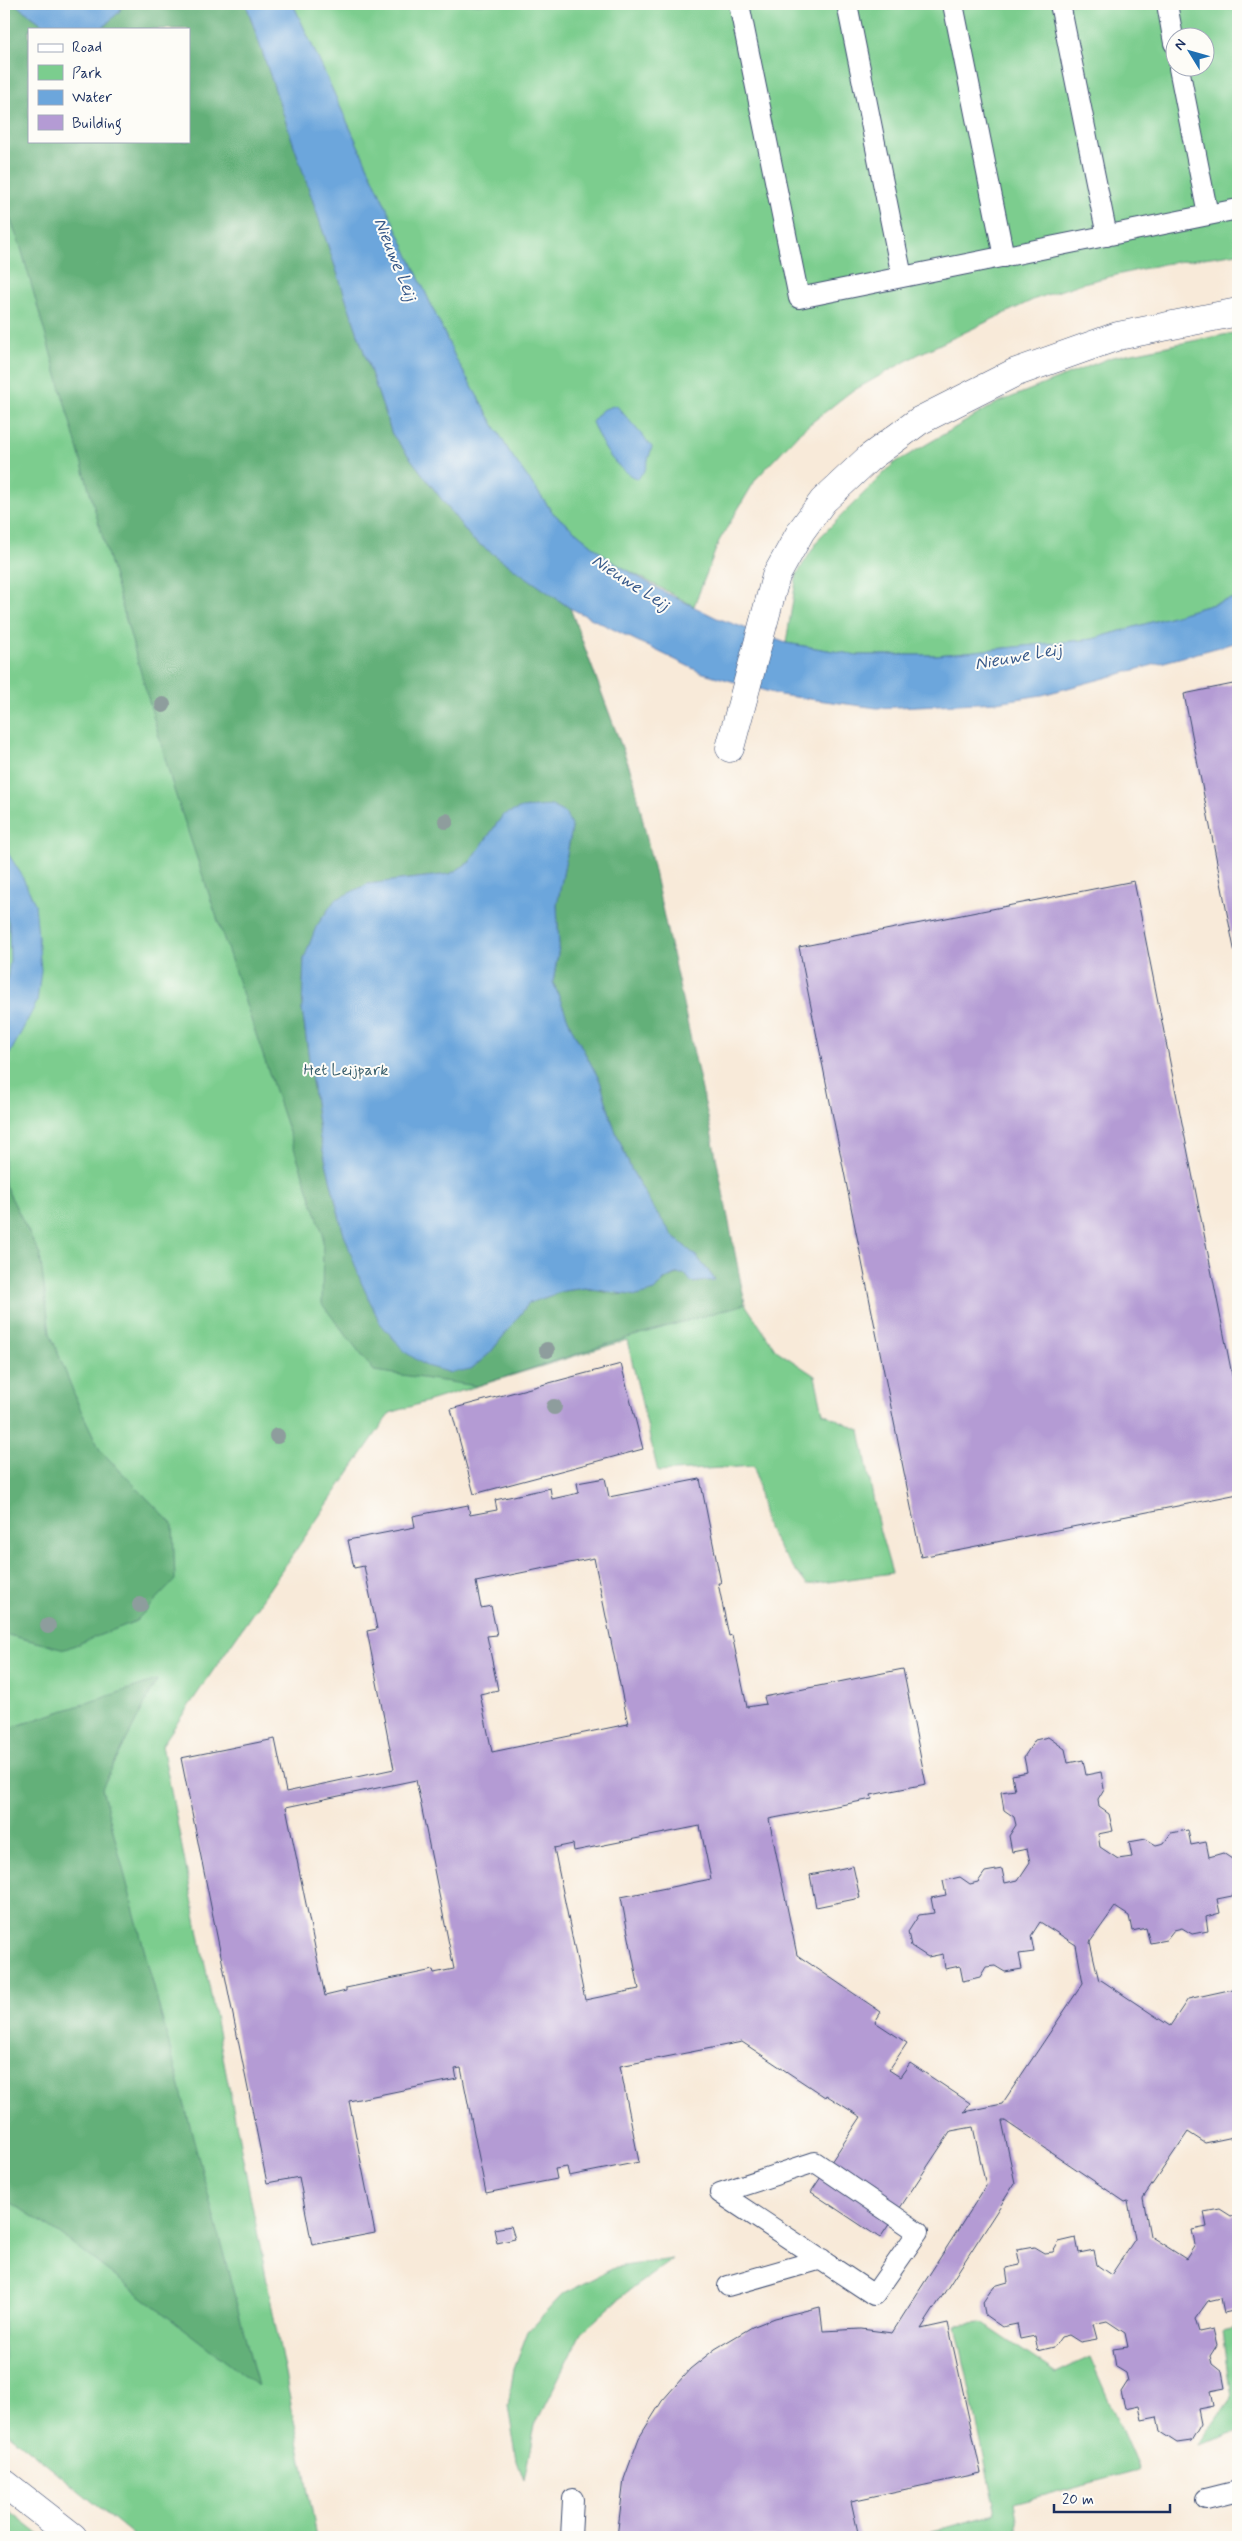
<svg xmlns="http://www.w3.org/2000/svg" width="1242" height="2541" font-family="Mynerve,sans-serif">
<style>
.green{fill:#7bcd8e;stroke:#4b7e76;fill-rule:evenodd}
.forest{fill:#64b079;stroke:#40706c;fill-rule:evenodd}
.water{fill:#6ca6dc;stroke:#446a9d}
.building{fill:#b49bd4;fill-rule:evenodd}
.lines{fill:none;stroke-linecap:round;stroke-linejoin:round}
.lane-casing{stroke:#3c4b70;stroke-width:22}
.street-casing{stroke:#3c4b70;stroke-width:29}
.secondary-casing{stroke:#3c4b70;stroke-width:29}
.lane{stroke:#fff;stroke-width:20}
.street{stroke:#fff;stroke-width:28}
.secondary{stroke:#fff;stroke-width:28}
.tree{fill:#8e9d9d}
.labels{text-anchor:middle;stroke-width:4;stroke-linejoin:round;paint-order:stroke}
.park-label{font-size:16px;fill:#385e6c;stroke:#fdfcf7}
.water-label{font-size:18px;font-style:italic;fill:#37598a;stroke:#fdfcf7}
</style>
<rect width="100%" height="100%" fill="#fdfcf7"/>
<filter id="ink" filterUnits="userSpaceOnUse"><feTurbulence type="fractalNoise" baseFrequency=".02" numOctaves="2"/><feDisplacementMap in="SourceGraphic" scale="10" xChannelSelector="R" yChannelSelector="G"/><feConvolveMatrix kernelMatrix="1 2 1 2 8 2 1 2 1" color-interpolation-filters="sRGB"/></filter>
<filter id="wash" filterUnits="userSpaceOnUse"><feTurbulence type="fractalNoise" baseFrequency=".0096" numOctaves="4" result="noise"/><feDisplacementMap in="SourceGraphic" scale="20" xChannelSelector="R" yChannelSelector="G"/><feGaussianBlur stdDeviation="1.12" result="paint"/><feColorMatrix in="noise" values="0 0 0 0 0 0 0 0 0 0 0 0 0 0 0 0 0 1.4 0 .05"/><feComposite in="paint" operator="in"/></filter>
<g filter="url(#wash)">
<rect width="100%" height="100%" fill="#f8ead9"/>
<!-- green -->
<path class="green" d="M 4,4 L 232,4 L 370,416 L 465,580 L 570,608 L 634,780 L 745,1304 L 776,1350 L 815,1376 L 823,1413 L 860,1430 L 879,1528 L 892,1573 L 807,1585 L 782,1553 L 765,1523 L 754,1466 L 658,1472 L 627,1340 L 390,1413 L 162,1745 L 317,2537 L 136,2537 L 4,2430 ZM 29,29 L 189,29 L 189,141 L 29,141 Z
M 293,4 L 1238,4 L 1238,253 L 1163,264 L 1083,283 L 1035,299 L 917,355 L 849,393 L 801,431 L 756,479 L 719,541 L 694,606 L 611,561 L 553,513 L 510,453 L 456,359 ZM 1174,38 L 1204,38 L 1204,68 L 1174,68 Z
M 1238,332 L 1238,597 L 1093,639 L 937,655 L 857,655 L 786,643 L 797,574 L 820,537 L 893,464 L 997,403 L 1112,357 Z
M 673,2259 L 627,2292 L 581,2333 L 535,2425 L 524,2480 L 517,2461 L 508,2406 L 514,2368 L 528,2331 L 564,2293 L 616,2267 Z
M 982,2323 L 1056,2373 L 1090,2357 L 1139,2470 L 1014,2503 L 1020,2537 L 910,2537 L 996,2514 L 956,2325 Z
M 1238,2327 L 1238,2432 L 1198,2445 L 1231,2398 L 1222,2331 Z
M 4,2507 L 42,2537 L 4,2537 Z"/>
<!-- forest -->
<path class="forest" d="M 4,4 L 15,4 L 49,29 L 29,29 L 29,141 L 189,141 L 189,29 L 101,29 L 119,12 L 123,4 L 246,4 L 392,434 L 472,539 L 570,608 L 634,780 L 711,1131 L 745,1304 L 627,1338 L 477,1386 L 374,1371 L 322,1304 L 323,1234 L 174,790 L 21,248 L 4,202 ZM 503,815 L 572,828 L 557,905 L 559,947 L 553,982 L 572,1029 L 600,1081 L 613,1125 L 631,1169 L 652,1206 L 673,1236 L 697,1257 L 715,1279 L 693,1283 L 685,1273 C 670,1274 664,1280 654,1291 L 616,1295 L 585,1288 L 564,1291 L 529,1303 L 490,1353 L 471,1369 L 343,1231 L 320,1138 L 302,1009 L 304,959 L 368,884 L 450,874 L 470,862 Z
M 4,1183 L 40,1255 L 50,1333 L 79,1406 L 100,1450 L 173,1525 L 175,1580 L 136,1621 L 65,1649 L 4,1634 Z
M 157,1680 L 102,1788 L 258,2386 L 61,2235 L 4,2198 L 4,1730 Z"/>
<!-- water -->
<path class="water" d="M 15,4 L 123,4 L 119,12 L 101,29 L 49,29 Z
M 246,4 L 293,4 L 456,359 L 510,453 L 553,513 L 611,561 L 664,592 L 717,618 L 786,643 L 857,655 L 937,655 L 1093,639 L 1238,597 L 1238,642 L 1042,695 L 997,702 L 877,708 L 780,695 L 700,672 L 570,608 L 472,539 L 392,434 Z
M 616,405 L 652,447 L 645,470 L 637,479 C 613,467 602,446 592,422 L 602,410 Z
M 552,806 L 566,814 L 572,828 L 557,905 L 559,947 L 553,982 L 572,1029 L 600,1081 L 613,1125 L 631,1169 L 652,1206 L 673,1236 L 697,1257 L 715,1280 L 692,1283 L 685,1274 L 675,1274 L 665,1279 L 654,1291 L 637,1296 L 585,1288 L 564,1291 L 529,1303 L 490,1353 L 471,1369 L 451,1373 L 426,1366 L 405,1352 L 380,1323 L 361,1282 L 343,1231 L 320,1138 L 302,1009 L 304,959 L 316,927 L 335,900 L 368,884 L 450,874 L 470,862 L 503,815 L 522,808 Z
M 4,847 L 21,874 L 35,904 L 41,970 L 37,1002 L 4,1065 L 4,1003 L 10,960 L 9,924 L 4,907 Z"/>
<g id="blocks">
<!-- building -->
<path class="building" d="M 1238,683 L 1238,963 L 1237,964 L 1184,694 Z
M 1134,881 L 1238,1405 L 1238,1494 L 921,1557 L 799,947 Z
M 621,1364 L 643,1449 L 474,1494 L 451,1409 Z
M 605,1478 L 609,1497 L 700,1479 L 721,1583 L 718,1583 L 729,1636 L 732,1635 L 747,1707 L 766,1704 L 764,1697 L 903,1669 L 926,1784 L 871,1795 L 872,1799 L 769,1819 L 797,1955 L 881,2012 L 875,2022 L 907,2043 L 889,2070 L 900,2077 L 910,2063 L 970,2103 L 964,2112 L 1002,2104 L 1083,1983 L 1076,1945 L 1040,1922 L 1031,1936 L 1034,1952 L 1019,1954 L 1022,1969 L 1005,1972 L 995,1966 L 986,1967 L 980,1977 L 963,1981 L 960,1966 L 945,1969 L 943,1954 L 928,1957 L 911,1946 L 908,1932 L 919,1915 L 934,1913 L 931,1898 L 946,1895 L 943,1881 L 960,1877 L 970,1884 L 978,1882 L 985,1872 L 1002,1869 L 1005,1883 L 1018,1880 L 1030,1862 L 1027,1849 L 1012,1852 L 1009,1836 L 1016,1825 L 1014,1817 L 1004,1810 L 1001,1792 L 1015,1790 L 1012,1775 L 1027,1772 L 1024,1757 L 1035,1740 L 1048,1737 L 1065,1749 L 1068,1763 L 1083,1760 L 1086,1775 L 1101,1772 L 1104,1789 L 1098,1799 L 1099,1807 L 1109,1814 L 1113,1831 L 1098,1834 L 1100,1847 L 1118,1859 L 1132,1857 L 1129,1842 L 1146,1839 L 1156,1845 L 1164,1843 L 1171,1833 L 1188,1830 L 1191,1845 L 1206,1842 L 1209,1857 L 1223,1853 L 1238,1863 L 1238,1886 L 1232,1896 L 1217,1899 L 1220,1913 L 1206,1917 L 1208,1931 L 1192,1934 L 1182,1928 L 1174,1930 L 1166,1940 L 1150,1943 L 1146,1928 L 1132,1931 L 1129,1916 L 1115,1907 L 1090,1942 L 1099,1981 L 1101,1980 L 1170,2026 L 1188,1999 L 1238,1988 L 1238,2136 L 1205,2143 L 1188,2132 L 1143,2198 L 1150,2236 L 1186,2259 L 1195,2245 L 1192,2230 L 1207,2227 L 1204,2212 L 1220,2209 L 1231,2216 L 1238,2214 L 1238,2310 L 1224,2313 L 1221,2298 L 1208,2301 L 1195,2319 L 1199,2332 L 1213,2329 L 1217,2345 L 1210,2356 L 1212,2364 L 1222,2372 L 1225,2388 L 1210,2391 L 1213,2406 L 1198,2409 L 1201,2424 L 1191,2441 L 1177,2443 L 1160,2432 L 1157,2417 L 1142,2420 L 1139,2405 L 1125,2408 L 1121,2392 L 1128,2381 L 1126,2373 L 1116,2367 L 1113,2349 L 1128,2347 L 1125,2333 L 1107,2321 L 1093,2324 L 1097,2339 L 1080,2342 L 1069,2335 L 1061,2337 L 1054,2347 L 1038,2351 L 1035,2336 L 1020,2339 L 1017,2324 L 1002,2327 L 985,2315 L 983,2302 L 994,2286 L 1008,2282 L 1006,2268 L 1020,2265 L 1017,2250 L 1034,2247 L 1044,2253 L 1053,2252 L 1059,2242 L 1076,2238 L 1079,2253 L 1094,2250 L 1097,2265 L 1111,2275 L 1135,2239 L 1128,2201 L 1125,2202 L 1005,2121 L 1002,2121 L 1015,2183 L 921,2329 L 948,2323 L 981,2473 L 851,2501 L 859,2537 L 617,2537 L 624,2479 L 639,2438 L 662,2401 L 690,2369 L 715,2349 L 752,2327 L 775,2318 L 820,2307 L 823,2331 L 861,2329 L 892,2333 L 986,2186 L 973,2127 L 951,2131 L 880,2238 L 811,2192 L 861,2117 L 826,2095 L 825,2097 L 742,2042 L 620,2066 L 639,2162 L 569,2176 L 567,2167 L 555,2169 L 557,2179 L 486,2193 L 461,2068 L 455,2069 L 457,2079 L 349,2101 L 375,2233 L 312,2245 L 299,2177 L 267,2183 L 181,1758 L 275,1739 L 286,1792 L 394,1769 L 367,1631 L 377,1629 L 364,1566 L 354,1568 L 348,1540 L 415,1527 L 413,1516 L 468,1505 L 470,1515 L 497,1510 L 495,1500 L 550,1488 L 552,1499 L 579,1493 L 577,1483 ZM 594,1558 L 628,1724 L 492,1752 L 480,1694 L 498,1690 L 487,1636 L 497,1635 L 491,1606 L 481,1608 L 476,1582 ZM 416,1780 L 454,1969 L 434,1973 L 433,1970 L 346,1988 L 346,1991 L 325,1996 L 286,1807 ZM 700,1826 L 711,1879 L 621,1897 L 639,1989 L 585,2000 L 554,1848 L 573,1844 L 574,1851 Z
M 853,1866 L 860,1898 L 816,1907 L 810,1875 Z
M 511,2226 L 515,2239 L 497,2243 L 494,2229 Z"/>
</g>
</g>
<g filter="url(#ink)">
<use href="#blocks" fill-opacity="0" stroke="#3c4b70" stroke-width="1"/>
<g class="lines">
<!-- lane casing -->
<g class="lane-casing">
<path id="lane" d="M 739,4 L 799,298 L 1238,209
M 847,4 L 902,277
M 953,4 L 1004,257
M 1060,4 L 1107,236
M 1167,4 L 1174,43
M 1179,68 L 1208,215
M 815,2162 L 918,2232 L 874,2295 L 720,2193 Z
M 728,2286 L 822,2259
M 1206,2499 L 1238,2491
M 571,2537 L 573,2499"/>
</g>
<!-- street casing -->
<g class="street-casing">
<path id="street" d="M 730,748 L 776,576 L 801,531 L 823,501 L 869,458 L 919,421 L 1014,373 L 1118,336 L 1238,312"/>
</g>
<!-- secondary casing -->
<g class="secondary-casing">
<path id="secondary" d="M 4,2483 L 73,2537"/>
</g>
<!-- lane -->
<use href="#lane" class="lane"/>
<!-- street -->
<use href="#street" class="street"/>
<!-- secondary -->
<use href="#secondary" class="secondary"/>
</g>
<!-- trees -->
<g class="tree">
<circle cx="163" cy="705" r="8"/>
<circle cx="446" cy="821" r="8"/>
<circle cx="547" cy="1350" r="8"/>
<circle cx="554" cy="1407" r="8"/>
<circle cx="277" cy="1436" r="8"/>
<circle cx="140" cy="1605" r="8"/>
<circle cx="48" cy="1626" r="8"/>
</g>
</g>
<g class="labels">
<!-- park labels -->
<g class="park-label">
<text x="346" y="1075">Het Leijpark</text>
</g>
<!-- water labels -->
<g class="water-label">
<text transform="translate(396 259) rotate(68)" y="6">Nieuwe Leij</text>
<text transform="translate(631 582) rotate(33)" y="6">Nieuwe Leij</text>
<text transform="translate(1018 656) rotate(-10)" y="6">Nieuwe Leij</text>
</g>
</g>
<!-- margin -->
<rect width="1242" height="2541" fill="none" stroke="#fdfcf7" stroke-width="20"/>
<!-- legend -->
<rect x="28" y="28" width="162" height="115" fill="#fdfcf7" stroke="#a3aaba"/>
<rect x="38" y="44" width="25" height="8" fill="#ffffff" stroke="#a3aaba"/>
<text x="72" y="52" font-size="15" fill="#1b2f5e">Road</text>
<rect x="38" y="65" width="25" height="15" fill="#7bcd8e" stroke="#a3aaba"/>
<text x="72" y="78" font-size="15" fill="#1b2f5e">Park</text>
<rect x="38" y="90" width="25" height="15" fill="#6ca6dc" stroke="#a3aaba"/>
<text x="72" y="102" font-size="15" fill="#1b2f5e">Water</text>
<rect x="38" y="115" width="25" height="15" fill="#b49bd4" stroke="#a3aaba"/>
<text x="72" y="128" font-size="15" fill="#1b2f5e">Building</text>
<!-- north arrow -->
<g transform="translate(1190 52) rotate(307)"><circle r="24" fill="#fdfcf7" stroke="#a3aaba"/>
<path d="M0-4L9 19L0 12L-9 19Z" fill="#1f6fb2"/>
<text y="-8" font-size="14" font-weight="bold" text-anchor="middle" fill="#1b2f5e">N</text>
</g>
<!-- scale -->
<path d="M1054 2504v8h116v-8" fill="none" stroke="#1b2f5e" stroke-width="2.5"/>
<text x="1062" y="2504" font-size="15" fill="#1b2f5e" stroke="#fdfcf7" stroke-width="4" paint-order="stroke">20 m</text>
</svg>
